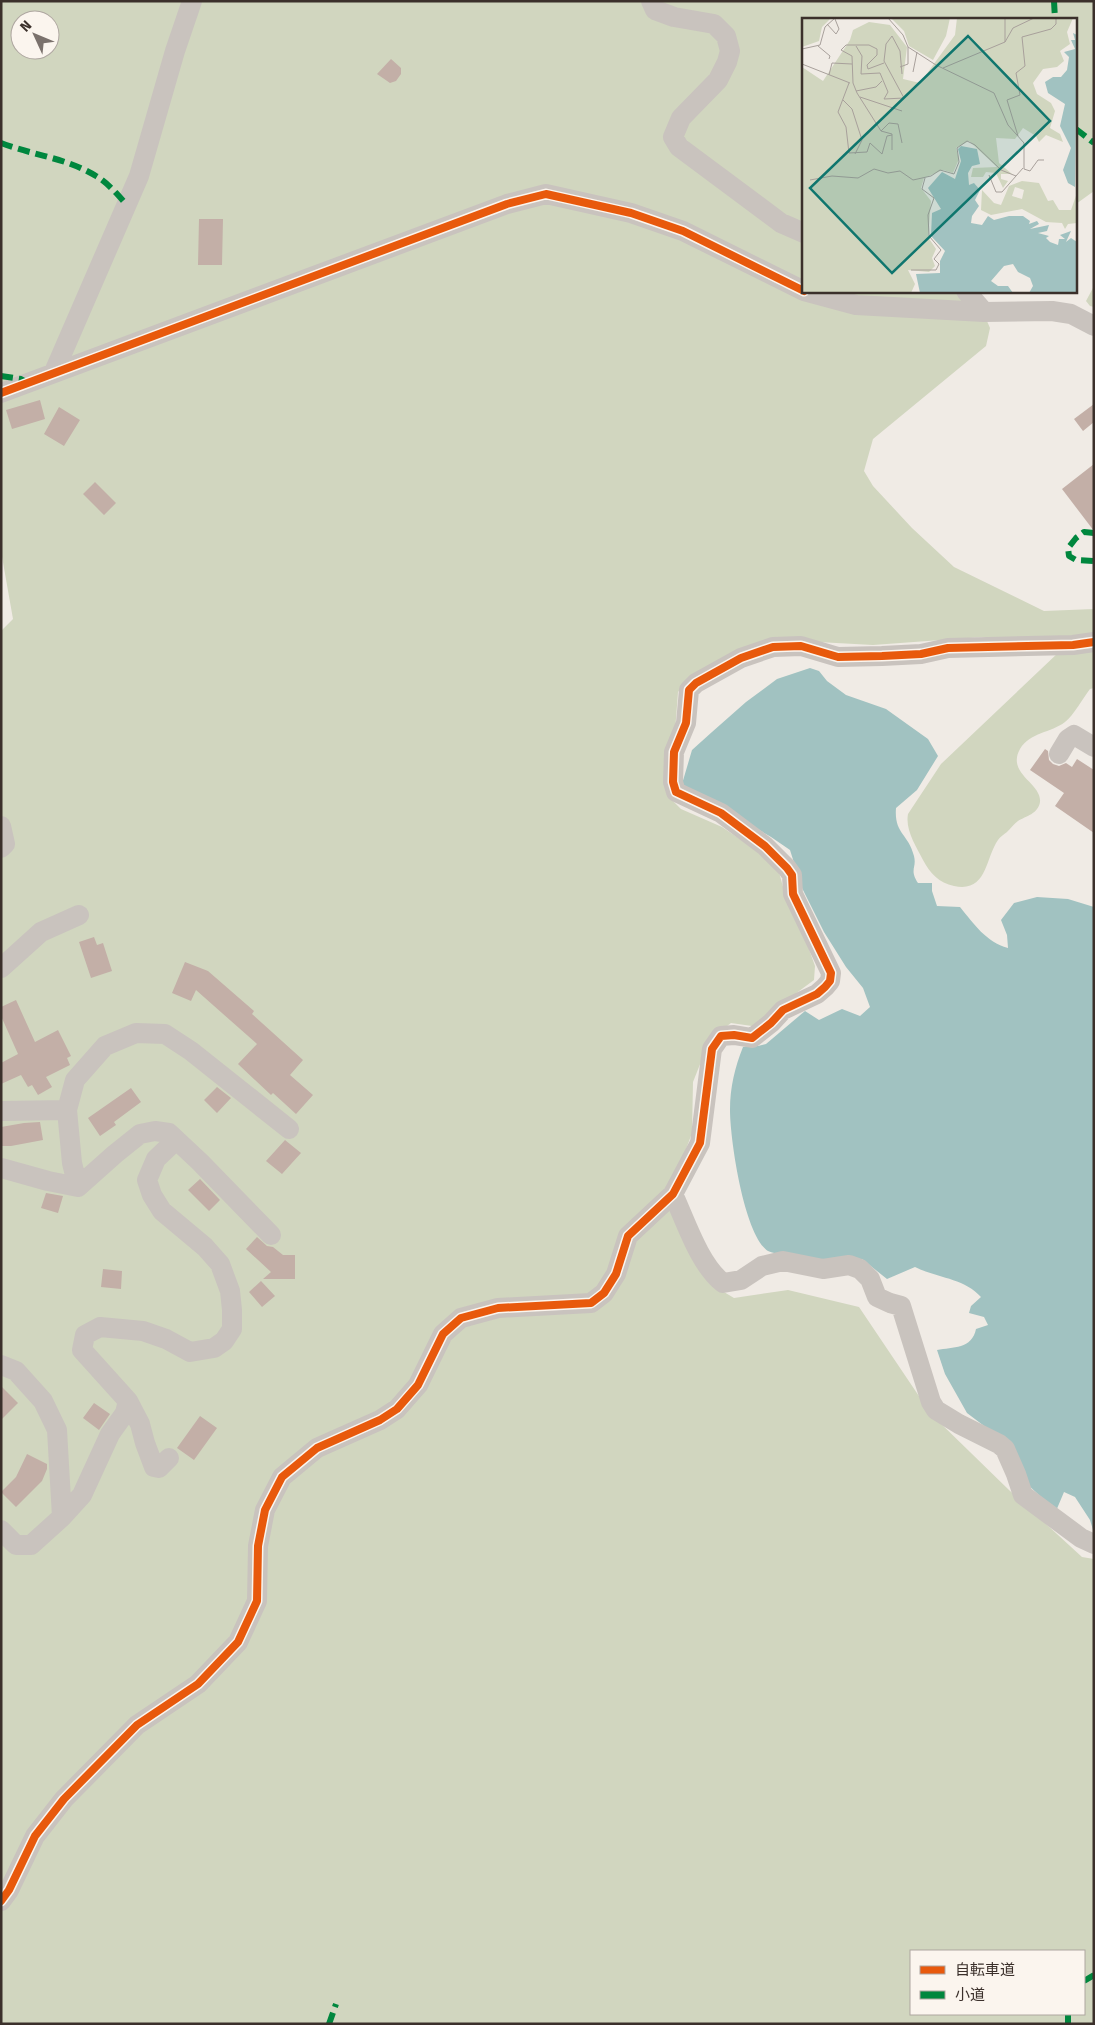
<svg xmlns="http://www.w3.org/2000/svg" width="1095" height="2025" font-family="'Fira Sans','Noto Sans JP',sans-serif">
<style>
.green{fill:#d1d6bf;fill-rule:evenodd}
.water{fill:#a1c2c1}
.building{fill:#c3afa7}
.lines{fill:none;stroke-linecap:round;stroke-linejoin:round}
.minor{stroke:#c9c3be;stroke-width:20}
.quiet{stroke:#00873e;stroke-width:6;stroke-dasharray:12 6;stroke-linecap:butt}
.cycleway-casing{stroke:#fbf5ee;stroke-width:11}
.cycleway{stroke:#e8590c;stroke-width:8}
.inset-road{fill:none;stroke:#a8a09b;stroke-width:1}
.view{fill:#0f766e;fill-opacity:0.15;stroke:#0f766e;stroke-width:2.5}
.inset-edge{fill:none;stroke:#3b302b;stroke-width:2.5}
</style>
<rect width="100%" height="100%" fill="#f0ebe5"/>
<!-- green -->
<path class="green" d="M 1,1 L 1094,1 L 1094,191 L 1076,204 L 1076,19 L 804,19 L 804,291 L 974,291 L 990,328 L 986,346 L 873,439 L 864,471 L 873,486 L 912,528 L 954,567 L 1044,611 L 1094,609 L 1094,688 L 1090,689 C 1083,698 1074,715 1065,722 C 1051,733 1030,732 1020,749 C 1006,774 1042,783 1040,802 C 1038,814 1026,816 1018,821 C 1014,824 1010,829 1007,832 C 1004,834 1000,837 998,840 C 985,859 987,893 954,886 C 939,883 930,873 923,860 C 916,846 905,830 908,814 L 941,764 L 1059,652 L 982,637 L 873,645 L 781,640 L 683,685 L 678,692 L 670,798 L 681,809 L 722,827 L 762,854 L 779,872 L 786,898 L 801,927 L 815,966 L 814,980 L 752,1026 L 731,1023 L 710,1039 L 693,1082 L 692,1133 L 666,1203 L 709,1283 L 734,1298 L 788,1290 L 859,1307 L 931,1414 L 1009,1490 L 1082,1557 L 1094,1559 L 1094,2024 L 1,2024 L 1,631 L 13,619 L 1,551 ZM 20,20 L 50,20 L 50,50 L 20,50 ZM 911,1951 L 1084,1951 L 1084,2014 L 911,2014 Z
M 1094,286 L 1094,307 L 1090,306 L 1086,301 Z"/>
<!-- water -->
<path class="water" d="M 810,668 L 819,671 L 827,681 L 846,695 L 886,709 L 928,739 L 938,756 L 917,790 L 896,808 C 894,834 908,833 914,856 C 917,868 909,869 918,883 L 932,883 L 932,891 L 937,906 L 960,907 C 974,924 986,942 1008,948 L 1007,935 L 1001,920 L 1014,903 L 1037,897 L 1068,899 L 1094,907 L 1094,1533 L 1090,1520 L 1075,1497 L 1064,1492 L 1056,1511 L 1025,1482 L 996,1435 L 967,1413 L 945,1374 L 937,1350 C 953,1347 972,1349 976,1329 L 988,1325 L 984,1317 L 969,1313 L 971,1306 L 981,1297 C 964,1278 937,1278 915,1267 L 887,1279 L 862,1259 C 851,1260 839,1262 828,1261 C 819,1260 772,1254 768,1251 C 744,1235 730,1139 730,1110 C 730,1087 735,1067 743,1047 L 758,1046 L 766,1044 L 805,1011 L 819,1020 L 842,1009 L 860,1016 L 870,1007 L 863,988 L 846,967 L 824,932 L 802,888 L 790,850 L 771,837 L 682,784 L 692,750 L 712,732 L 746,702 L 777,679 Z"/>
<!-- building -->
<path class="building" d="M 391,59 L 401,68 L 401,74 L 396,81 L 390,83 L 377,74 Z
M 199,219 L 223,219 L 222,265 L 198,265 Z
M 40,400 L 45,419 L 12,429 L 6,410 Z
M 1094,404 L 1094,422 L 1083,431 L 1074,419 Z
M 59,407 L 80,420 L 64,446 L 44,434 Z
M 1094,464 L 1094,531 L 1062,489 Z
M 95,482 L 116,503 L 104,515 L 83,494 Z
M 1045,749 L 1048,751 L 1049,760 L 1053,764 L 1059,766 L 1066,763 L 1072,767 L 1077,759 L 1094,770 L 1094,833 L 1055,806 L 1064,793 L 1030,770 Z
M 94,937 L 97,945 L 103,943 L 112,971 L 91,978 L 79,942 Z
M 185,962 L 208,971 L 254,1011 L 252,1014 L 303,1060 L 290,1075 L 313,1095 L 296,1114 L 273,1093 L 271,1095 L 238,1064 L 257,1044 L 196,990 L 191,1001 L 172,993 Z
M 16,1000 L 35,1042 L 58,1030 L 71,1056 L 67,1058 L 70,1065 L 46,1077 L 52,1087 L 38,1095 L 32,1085 L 28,1087 L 21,1075 L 1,1084 L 1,1063 L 18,1054 L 1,1016 L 1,1007 Z
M 217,1087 L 231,1098 L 217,1113 L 204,1100 Z
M 131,1088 L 141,1102 L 114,1122 L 116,1125 L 100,1136 L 88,1118 Z
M 40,1122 L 43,1140 L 11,1146 L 1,1146 L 1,1127 L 24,1123 Z
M 285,1140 L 301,1153 L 282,1174 L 266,1161 Z
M 200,1179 L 220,1200 L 209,1211 L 188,1190 Z
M 46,1193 L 63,1196 L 58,1213 L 41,1208 Z
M 257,1237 L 267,1246 L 273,1247 L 283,1255 L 295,1255 L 295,1279 L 263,1279 L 271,1272 L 246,1249 Z
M 103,1269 L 122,1271 L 121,1289 L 101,1287 Z
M 261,1281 L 275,1296 L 262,1307 L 249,1292 Z
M 1,1386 L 18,1403 L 1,1420 Z
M 94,1403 L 110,1414 L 99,1430 L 83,1418 Z
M 200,1416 L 217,1428 L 194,1460 L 177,1448 Z
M 27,1454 L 47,1464 L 47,1469 L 42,1481 L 16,1507 L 1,1492 L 16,1477 Z"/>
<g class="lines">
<!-- minor -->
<path class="minor" d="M 651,1 L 655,10 L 674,17 L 714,24 L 726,36 L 730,51 L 727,62 L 718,80 L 681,118 L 673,137 L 679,147 L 781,223 L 804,233
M 804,291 L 856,305 L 984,312 L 1052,311 L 1071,314 L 1094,326
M 966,291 L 984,312
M 54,372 L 139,176 L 175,51 L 192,1
M 1,393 L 507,204 L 546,194 L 631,213 L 683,231 L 804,291
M 1059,754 L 1068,739 L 1074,735 L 1094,747
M 1,826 L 5,844 L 1,848
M 1,968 L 41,932 L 79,915
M 1,1111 L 67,1110
M 1,1168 L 48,1181 L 78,1187
M 78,1187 L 72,1163 L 67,1110 L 75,1080 L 105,1046 L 136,1033 L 165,1034 L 191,1051 L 289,1129
M 78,1187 L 115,1154 L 140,1134 L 155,1131 L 169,1133 L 200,1162 L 271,1235
M 673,1194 C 686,1222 699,1264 723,1283 L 741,1280 L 762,1266 L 783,1261 L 823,1269 L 849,1265 L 860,1269 L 870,1279 L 877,1297 L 890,1303 L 901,1306 L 931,1402 L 936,1410 L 959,1424 L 999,1444 L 1005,1449 L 1016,1474 L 1023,1495 L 1081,1538 L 1094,1544
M 1,1365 L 16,1371 L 43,1401 L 57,1430 L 62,1517
M 128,1401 L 140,1424 L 145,1443 L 154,1467 L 159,1468 L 169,1458
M 1,1530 L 16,1545 L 31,1545 L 62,1517 L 82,1495 L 110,1434 L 125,1413 L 128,1401 L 82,1350 L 85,1335 L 100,1327 L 143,1331 L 166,1339 L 190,1352 L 214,1348 L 224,1341 L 232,1329 L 232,1310 L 230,1291 L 220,1264 L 205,1247 L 162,1211 L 152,1195 L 147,1180 L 156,1159 L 176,1140
M 1,1901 L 9,1890 L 35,1836 L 64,1799 L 137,1725 L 198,1684 L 238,1642 L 257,1601 L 258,1546 L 265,1510 L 282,1477 L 317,1448 L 380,1420 L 397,1409 L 418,1385 L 443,1334 L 461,1318 L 498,1308 L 591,1303 L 604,1293 L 616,1274 L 628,1236 L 673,1194 L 700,1143 L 712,1049 L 721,1036 L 734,1035 L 752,1038 L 771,1023 L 783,1010 L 817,994 L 825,987 L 830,981 L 831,973 L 793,894 L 792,875 L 787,868 L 765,846 L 721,813 L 676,792 L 673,782 L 674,752 L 686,723 L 689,690 L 696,683 L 741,658 L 773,647 L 801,646 L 838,657 L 882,656 L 921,654 L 948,648 L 1073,645 L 1094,642"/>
<!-- quiet -->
<path class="quiet" d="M 1054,1 L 1055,19
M 1076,129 L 1094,143
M 1,143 C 32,155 67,158 96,176 C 108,183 117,194 127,205
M 1,376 L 21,379 L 28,383
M 1094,533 L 1084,532 L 1076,538 L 1068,548 L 1069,556 L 1076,560 L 1094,561
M 1084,1981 L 1094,1975
M 1068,2014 L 1068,2024
M 329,2024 L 336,2004"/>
<!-- cycleway casing -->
<g class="cycleway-casing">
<path id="cycleway" d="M 1,393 L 507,204 L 546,194 L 631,213 L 683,231 L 804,291
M 1,1901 L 9,1890 L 35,1836 L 64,1799 L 137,1725 L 198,1684 L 238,1642 L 257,1601 L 258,1546 L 265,1510 L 282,1477 L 317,1448 L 380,1420 L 397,1409 L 418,1385 L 443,1334 L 461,1318 L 498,1308 L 591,1303 L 604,1293 L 616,1274 L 628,1236 L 673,1194 L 700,1143 L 712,1049 L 721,1036 L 734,1035 L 752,1038 L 771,1023 L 783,1010 L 817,994 L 825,987 L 830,981 L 831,973 L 793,894 L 792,875 L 787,868 L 765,846 L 721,813 L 676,792 L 673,782 L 674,752 L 686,723 L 689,690 L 696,683 L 741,658 L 773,647 L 801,646 L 838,657 L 882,656 L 921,654 L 948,648 L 1073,645 L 1094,642"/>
</g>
<!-- cycleway -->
<use href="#cycleway" class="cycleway"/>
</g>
<!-- overview -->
<g transform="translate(802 18)">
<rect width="275" height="275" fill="#f0ebe5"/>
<path d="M 0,0 L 29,0 L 20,9 L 17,23 L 0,29 ZM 89,0 L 148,0 L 144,18 L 131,42 L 107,28 L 102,13 ZM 155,0 L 271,0 L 265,14 L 268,26 L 258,33 L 262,43 L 255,49 L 241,51 L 231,65 L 235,76 L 249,85 L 253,93 L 248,110 L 258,116 L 261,124 L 244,117 L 237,124 L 234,118 L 221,110 L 213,121 L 194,120 L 197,145 L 210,156 L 199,156 L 199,161 L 206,163 L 201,170 L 194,155 L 184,154 L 181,159 L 169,159 L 171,150 L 195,149 L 167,123 L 154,130 L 157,141 L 151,155 L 141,152 L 122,160 L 119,170 L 129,183 L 126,219 L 134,231 L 130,240 L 133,248 L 127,254 L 106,252 L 113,266 L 109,275 L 0,275 L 0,49 L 21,63 L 48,22 L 51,12 L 67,4 L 88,7 L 105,29 L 101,61 L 118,65 L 153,17 ZM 220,163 L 237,165 L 246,183 L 251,182 L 257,192 L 269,192 L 275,175 L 275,205 L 266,206 L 263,211 L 260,205 L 244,204 L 220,191 L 189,197 L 179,192 L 180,172 L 192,185 L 199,187 L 207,168 ZM 213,169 L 222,172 L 220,181 L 210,178 Z" fill="#d1d6bf" fill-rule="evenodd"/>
<path d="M 271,15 L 275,17 L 273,169 L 266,165 L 261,152 L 269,130 L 258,108 L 263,86 L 246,75 L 243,64 L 251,59 L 259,59 L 265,52 L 267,39 L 262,34 L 273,31 L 269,22 L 273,22 ZM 159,128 L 175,131 L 178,146 L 170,148 L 166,155 L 167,167 L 172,165 L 178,172 L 173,182 L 177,188 L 170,198 L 169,205 L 180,207 L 186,198 L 192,202 L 207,198 L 221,198 L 228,203 L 227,206 L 235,203 L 237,206 L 228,211 L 247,207 L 245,213 L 236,215 L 247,218 L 244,220 L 248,224 L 256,227 L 257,221 L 263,221 L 258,217 L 269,213 L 264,224 L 269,220 L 275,224 L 275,275 L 227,275 L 231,268 L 228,260 L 216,254 L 211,246 L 202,248 L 189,263 L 196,268 L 206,268 L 211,275 L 118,275 L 114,256 L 138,255 L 138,243 L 143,233 L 129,218 L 130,195 L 139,191 L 126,170 L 140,154 L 153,161 L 159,143 L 156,131 Z" fill="#a1c2c1"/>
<path class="inset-road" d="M 86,0 L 101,17 L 106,29 L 134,47 L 192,75 L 206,107 L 222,125 L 222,151 L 228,153 L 236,142 L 242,142M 25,6 L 34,16 L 37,11 L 33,1M 203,24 L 203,0M 16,28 L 28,38 L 27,41M 54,28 L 60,38 L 59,56 L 78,55 L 86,74 L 82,81 L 102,80 L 82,43 L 84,26 L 90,18 L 98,33 L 100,56M 0,31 L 18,27 L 23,9 L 33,0M 0,46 L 48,65M 98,49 L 106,46 L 106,29M 141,50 L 203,24 L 211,10 L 232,0M 111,54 L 115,34M 27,57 L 30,45 L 50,46M 47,65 L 36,94 L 44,109 L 47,135 L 65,134 L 68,125M 54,73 L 74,69 L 80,63M 58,79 L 100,93M 41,82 L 50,91 L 60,122 L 53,136M 79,113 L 55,75 L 51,65 L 50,38 L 39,32 L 44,27 L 67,27 L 75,31 L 75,37 L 65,47 L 66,51 L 82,45M 79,113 L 87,105 L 96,106 L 100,125M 79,113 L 90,116 L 90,132M 216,118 L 205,82 L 218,77 L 214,55 L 223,48 L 220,19 L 249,11 L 254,6 L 254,0M 68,125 L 80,136 L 85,118 L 90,117M 187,157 L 194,174 L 200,174 L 221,150M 8,162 L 30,158 L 56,160 L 72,151 L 86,155 L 98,153 L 111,162 L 129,158 L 138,152 L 152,156 L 157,144 L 155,130 L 165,123 L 173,127 L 199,152 L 214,158M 109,252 L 134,252 L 137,246 L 132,241 L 139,232 L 127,218 L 126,197 L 132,180 L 120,171 L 123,160"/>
<path class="view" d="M 166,18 L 248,103 L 90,255 L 8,170 Z"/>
<rect width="275" height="275" class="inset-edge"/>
</g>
<!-- border -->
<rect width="1095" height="2025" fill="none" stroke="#3b302b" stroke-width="5"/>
<!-- legend -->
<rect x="910" y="1950" width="175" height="65" fill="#fbf5ee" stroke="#aea6a0"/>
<rect x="920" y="1966" width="25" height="8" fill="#e8590c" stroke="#aea6a0"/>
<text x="955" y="1975" font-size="15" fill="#3b302b">自転車道</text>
<rect x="920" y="1991" width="25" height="8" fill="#00873e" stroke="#aea6a0"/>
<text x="955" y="2000" font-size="15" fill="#3b302b">小道</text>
<!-- north arrow -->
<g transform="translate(35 35) rotate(314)"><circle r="24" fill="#fbf5ee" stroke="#aea6a0"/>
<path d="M0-4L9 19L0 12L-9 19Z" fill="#7a716c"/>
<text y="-8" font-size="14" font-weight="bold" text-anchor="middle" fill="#3b302b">N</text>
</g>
</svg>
